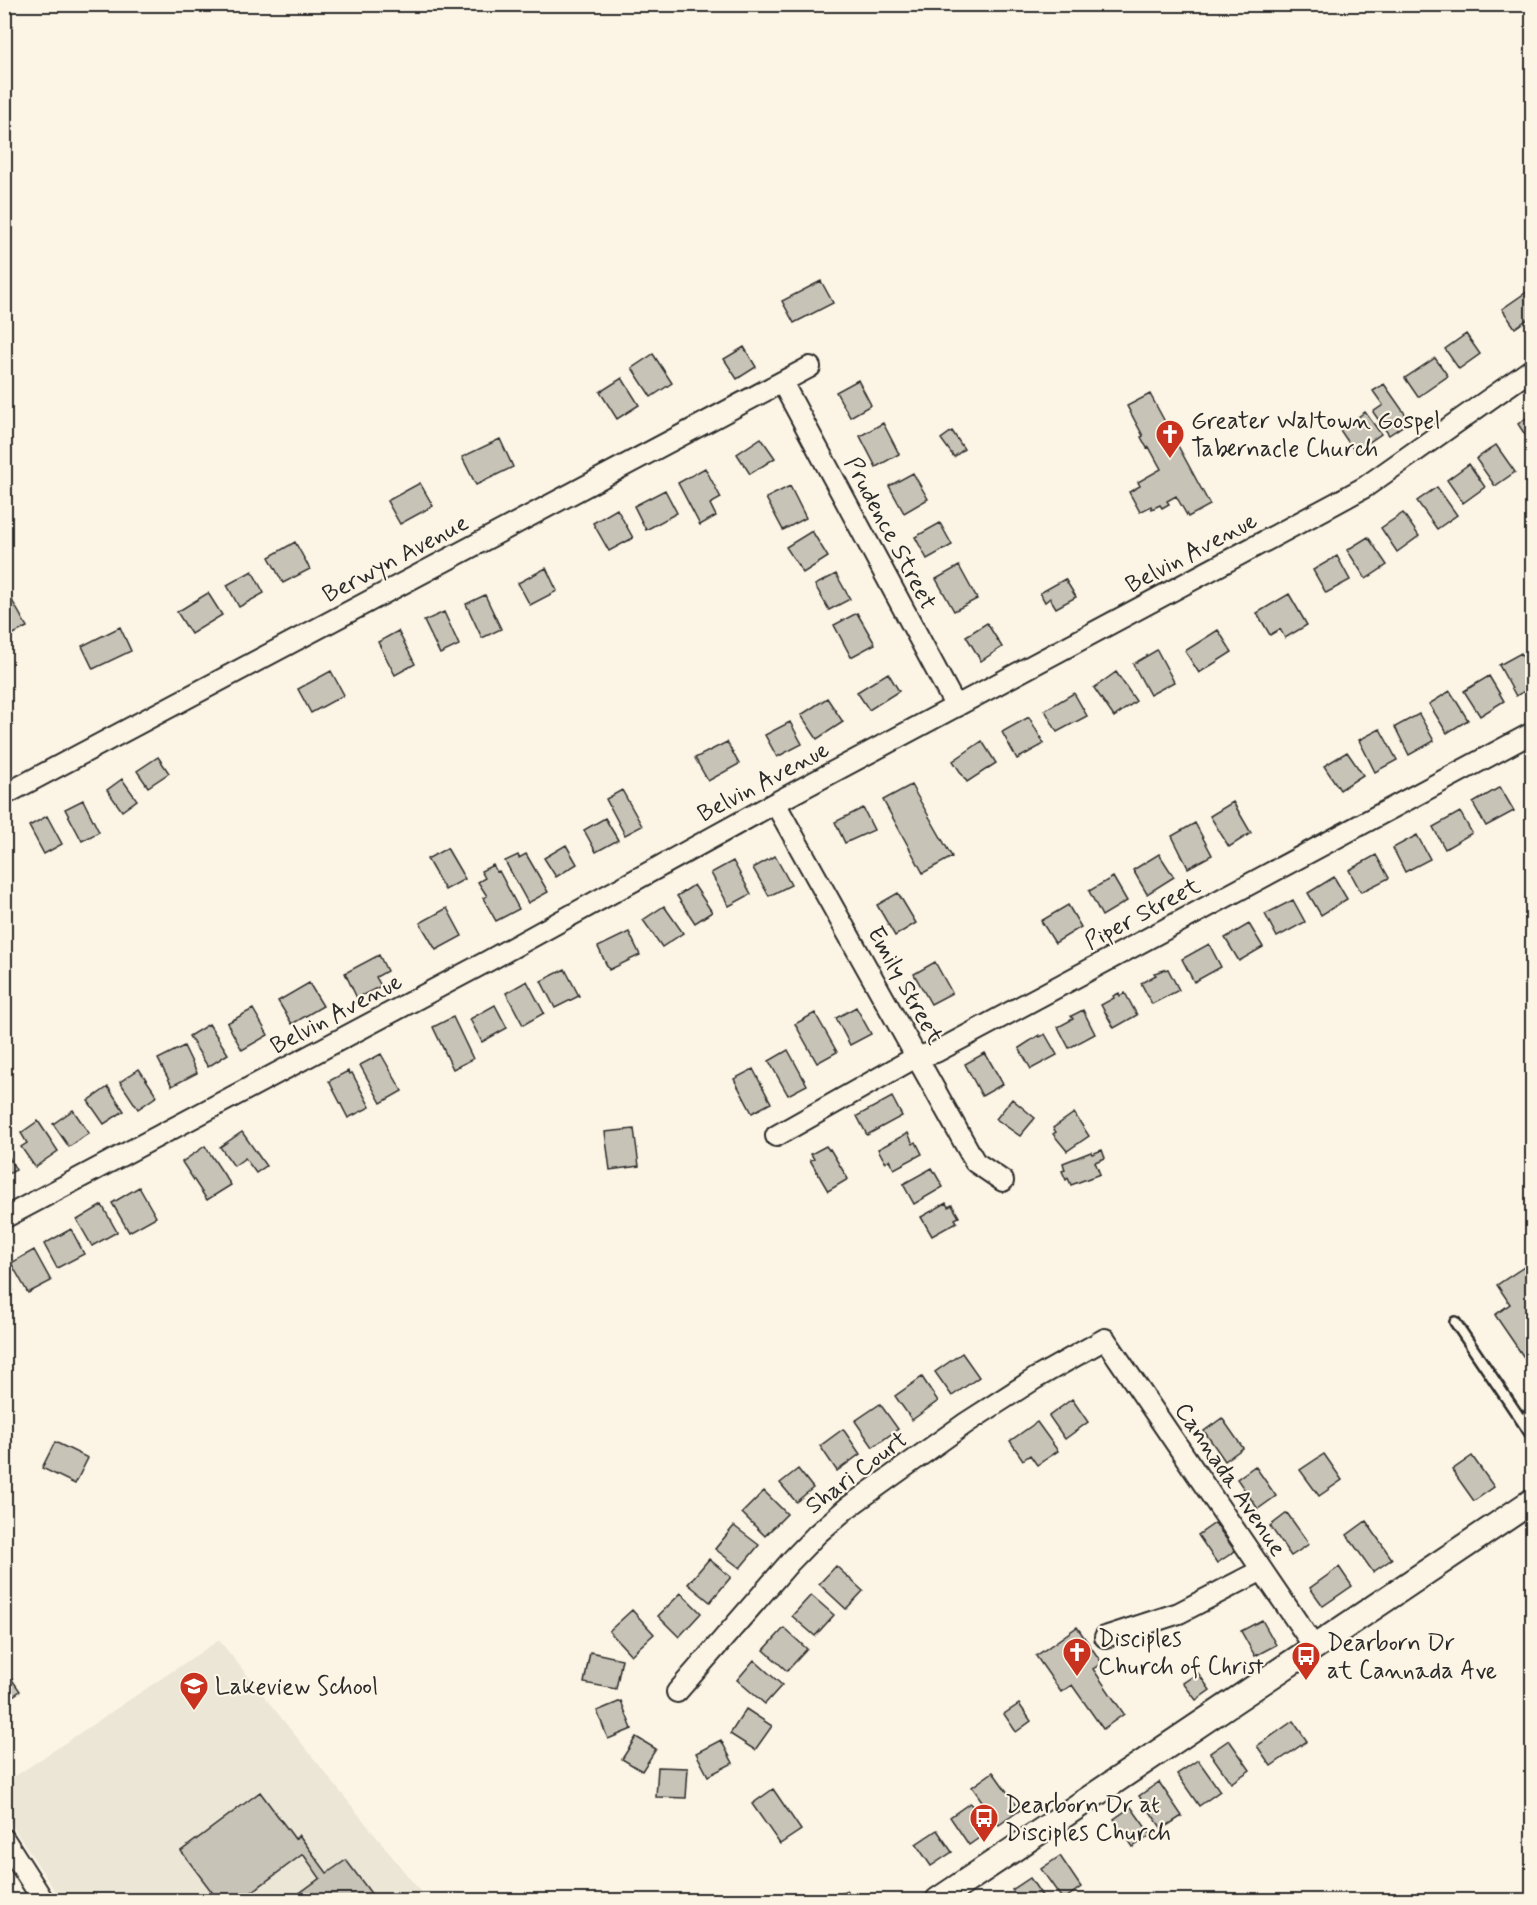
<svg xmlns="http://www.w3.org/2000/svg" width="1537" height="1905" font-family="Mynerve,sans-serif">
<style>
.built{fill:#ece6d7}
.building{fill:#c8c3b7;stroke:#2b2b2b;stroke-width:1.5}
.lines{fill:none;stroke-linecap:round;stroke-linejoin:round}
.service-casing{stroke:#2b2b2b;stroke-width:14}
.minor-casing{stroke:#2b2b2b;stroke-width:24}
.tertiary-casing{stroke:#2b2b2b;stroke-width:28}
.service{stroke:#fcf5e5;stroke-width:9}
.minor{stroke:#fcf5e5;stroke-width:20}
.tertiary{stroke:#fcf5e5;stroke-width:24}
.labels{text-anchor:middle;stroke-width:4.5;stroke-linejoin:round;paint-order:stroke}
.poi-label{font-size:24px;fill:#2b2b2b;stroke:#fcf5e5;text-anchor:start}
.street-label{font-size:24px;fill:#2b2b2b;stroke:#fcf5e5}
</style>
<rect width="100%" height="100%" fill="#fcf5e5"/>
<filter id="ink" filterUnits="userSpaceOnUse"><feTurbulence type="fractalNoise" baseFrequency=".0167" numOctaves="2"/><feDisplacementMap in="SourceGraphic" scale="12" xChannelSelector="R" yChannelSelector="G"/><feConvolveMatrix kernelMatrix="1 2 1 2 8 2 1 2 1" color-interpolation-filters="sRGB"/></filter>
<g filter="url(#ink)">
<!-- built -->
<path class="built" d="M 219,1640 L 427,1900 L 61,1900 L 5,1815 L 5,1783 Z"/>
<!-- building -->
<path class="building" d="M 821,281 L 833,303 L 794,323 L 782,301 Z
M 1528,291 L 1532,298 L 1532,316 L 1515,328 L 1502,309 Z
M 1466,334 L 1480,354 L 1459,369 L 1445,349 Z
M 744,347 L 756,367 L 737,379 L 724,359 Z
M 653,354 L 672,383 L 651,397 L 632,368 Z
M 1435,358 L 1448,376 L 1418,397 L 1405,378 Z
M 622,378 L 639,405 L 617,419 L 600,392 Z
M 858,380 L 871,405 L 850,417 L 836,392 Z
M 1384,384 L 1410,421 L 1389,435 L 1373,412 L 1383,405 L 1373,391 Z
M 1150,394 L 1210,505 L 1188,517 L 1176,496 L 1167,501 L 1169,504 L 1162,508 L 1160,505 L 1152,509 L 1151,506 L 1140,512 L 1129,492 L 1140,486 L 1138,482 L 1161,469 L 1149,447 L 1147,448 L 1141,437 L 1143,436 L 1127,406 Z
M 1365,412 L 1381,434 L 1355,452 L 1340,430 Z
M 1532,414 L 1532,440 L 1530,442 L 1518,424 Z
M 883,423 L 899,454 L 876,467 L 860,436 Z
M 952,431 L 964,449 L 954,457 L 941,439 Z
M 761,438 L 775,458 L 750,474 L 737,454 Z
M 500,439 L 513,467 L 476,485 L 462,457 Z
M 1496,445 L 1515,472 L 1495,486 L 1476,459 Z
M 1469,464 L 1485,487 L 1463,503 L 1447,480 Z
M 705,468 L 721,498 L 710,504 L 716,516 L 700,525 L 678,483 Z
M 913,473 L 928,499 L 904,513 L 889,486 Z
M 420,483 L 433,506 L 400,524 L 387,501 Z
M 790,486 L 806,518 L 783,530 L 766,498 Z
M 1437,487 L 1457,515 L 1437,529 L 1417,501 Z
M 665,490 L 677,513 L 646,530 L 634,506 Z
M 617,509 L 633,538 L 609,551 L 593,523 Z
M 1403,513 L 1419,536 L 1397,552 L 1381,528 Z
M 940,523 L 952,545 L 927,559 L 915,537 Z
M 812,531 L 828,557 L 803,573 L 786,547 Z
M 1368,537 L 1387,565 L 1366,579 L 1347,550 Z
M 295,542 L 310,569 L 283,583 L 269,557 Z
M 1337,556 L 1350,580 L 1326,593 L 1313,570 Z
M 959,566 L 977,599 L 954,611 L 936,579 Z
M 546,568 L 557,591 L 530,605 L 518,583 Z
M 252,571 L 264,593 L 239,607 L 227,585 Z
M 836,574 L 850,599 L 829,610 L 815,585 Z
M 1065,579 L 1076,597 L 1056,608 L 1050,598 L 1045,602 L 1040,593 Z
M 4,586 L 27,627 L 4,639 Z
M 208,593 L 222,615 L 191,634 L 177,612 Z
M 1289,594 L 1307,625 L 1285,638 L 1280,629 L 1270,635 L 1257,613 Z
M 485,595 L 501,629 L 482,638 L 466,604 Z
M 444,612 L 459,645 L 440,654 L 424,621 Z
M 857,613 L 875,644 L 851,657 L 834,625 Z
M 987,623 L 1002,647 L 981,661 L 966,636 Z
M 120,627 L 131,651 L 93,669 L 82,646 Z
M 1218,630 L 1232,652 L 1199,673 L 1185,651 Z
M 398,631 L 415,664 L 395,675 L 378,642 Z
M 1157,650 L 1174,682 L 1150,695 L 1133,664 Z
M 1521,653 L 1532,675 L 1532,687 L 1516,696 L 1499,665 Z
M 331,671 L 344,695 L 311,713 L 298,689 Z
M 1116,672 L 1136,701 L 1114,717 L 1094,688 Z
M 888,673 L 899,691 L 869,710 L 857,692 Z
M 1489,676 L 1504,701 L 1480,716 L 1464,691 Z
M 1450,691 L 1468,720 L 1447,733 L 1429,704 Z
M 1074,693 L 1087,716 L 1057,732 L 1045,710 Z
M 827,698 L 843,722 L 817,739 L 801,715 Z
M 1419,714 L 1434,741 L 1409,755 L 1395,727 Z
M 1029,717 L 1044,744 L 1017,759 L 1002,732 Z
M 790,722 L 802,744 L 777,757 L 765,735 Z
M 1380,729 L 1397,760 L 1375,772 L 1359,740 Z
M 982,741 L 996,763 L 967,782 L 953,761 Z
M 727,742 L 739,764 L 708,781 L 695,758 Z
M 1347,752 L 1363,775 L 1340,790 L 1324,766 Z
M 158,757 L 169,773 L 148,787 L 137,771 Z
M 122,779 L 137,800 L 122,811 L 107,790 Z
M 911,785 L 952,857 L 923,873 L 883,800 Z
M 1500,787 L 1514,811 L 1486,826 L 1473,803 Z
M 622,790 L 642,826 L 625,835 L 606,799 Z
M 83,800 L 99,832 L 82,841 L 65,809 Z
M 1233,802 L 1251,833 L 1229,847 L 1210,816 Z
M 863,808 L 874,830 L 845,843 L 835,822 Z
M 1460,812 L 1472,833 L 1445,849 L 1433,827 Z
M 47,816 L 62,844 L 44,854 L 29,826 Z
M 605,818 L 618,840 L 596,852 L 584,830 Z
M 1195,823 L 1212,855 L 1188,868 L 1172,836 Z
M 1417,835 L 1430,859 L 1405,872 L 1393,848 Z
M 566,845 L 577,864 L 556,877 L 544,858 Z
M 447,848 L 465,879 L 445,890 L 427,859 Z
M 526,854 L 548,892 L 528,903 L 505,861 L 518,855 L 519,858 Z
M 1159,854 L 1174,877 L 1147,894 L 1133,870 Z
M 1376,855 L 1389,878 L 1361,892 L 1349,870 Z
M 775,856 L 791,885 L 769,896 L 753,868 Z
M 733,861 L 751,894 L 729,906 L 711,873 Z
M 493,865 L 497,872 L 499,871 L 519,909 L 496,921 L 483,898 L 487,896 L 478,882 L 485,878 L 481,871 Z
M 1113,877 L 1127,901 L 1102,916 L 1089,891 Z
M 1334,877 L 1347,899 L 1321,915 L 1308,893 Z
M 694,885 L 712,912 L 695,923 L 677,896 Z
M 898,893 L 916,923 L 895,936 L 877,905 Z
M 1293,900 L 1305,922 L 1277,937 L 1265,914 Z
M 1068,905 L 1081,927 L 1055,943 L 1041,921 Z
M 664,906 L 683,933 L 662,947 L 643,920 Z
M 447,908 L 462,936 L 436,950 L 420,923 Z
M 1249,924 L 1263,947 L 1239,961 L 1225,938 Z
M 629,932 L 640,955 L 609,970 L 598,947 Z
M 1209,944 L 1221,967 L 1194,982 L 1182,959 Z
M 379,955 L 387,971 L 376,977 L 381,986 L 357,998 L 345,973 Z
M 935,962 L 952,993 L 931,1004 L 914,974 Z
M 565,969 L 579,996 L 555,1008 L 541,981 Z
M 1168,969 L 1179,990 L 1152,1004 L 1141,983 L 1156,975 L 1154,973 Z
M 527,981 L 544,1013 L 523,1025 L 506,993 Z
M 309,983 L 323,1006 L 292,1024 L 278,1001 Z
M 1119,993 L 1120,996 L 1125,993 L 1137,1015 L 1114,1028 L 1101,1005 L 1114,998 L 1113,996 Z
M 495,1005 L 507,1028 L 482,1042 L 470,1019 Z
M 856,1007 L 871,1034 L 850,1045 L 836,1018 Z
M 253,1009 L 268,1035 L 242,1050 L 227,1023 Z
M 1083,1010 L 1095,1034 L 1069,1048 L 1058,1027 L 1073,1019 L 1071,1016 Z
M 815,1013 L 837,1052 L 817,1063 L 795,1024 Z
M 453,1017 L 473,1059 L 453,1069 L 433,1027 Z
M 209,1024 L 228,1054 L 208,1067 L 189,1036 Z
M 1045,1034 L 1057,1055 L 1031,1069 L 1019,1048 L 1039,1035 L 1040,1037 Z
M 184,1046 L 197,1073 L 172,1086 L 158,1059 Z
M 788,1050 L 807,1085 L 788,1095 L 769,1061 Z
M 985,1053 L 1003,1084 L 982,1096 L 965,1064 Z
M 381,1054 L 402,1091 L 381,1103 L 360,1065 Z
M 139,1069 L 157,1096 L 138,1109 L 120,1082 Z
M 753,1069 L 771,1103 L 752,1113 L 734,1079 Z
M 348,1071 L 349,1074 L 352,1073 L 370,1107 L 348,1118 L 329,1081 Z
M 108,1087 L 124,1111 L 104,1124 L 88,1101 Z
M 892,1097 L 902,1116 L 867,1135 L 857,1116 Z
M 1012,1099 L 1035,1118 L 1020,1136 L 996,1119 Z
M 73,1110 L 89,1133 L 69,1147 L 53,1124 Z
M 1074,1113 L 1089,1136 L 1067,1151 L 1053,1134 L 1056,1132 L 1053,1128 Z
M 38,1121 L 58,1151 L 35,1167 L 21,1147 L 27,1143 L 21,1133 Z
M 634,1129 L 639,1166 L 610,1170 L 605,1132 Z
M 242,1132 L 266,1166 L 256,1173 L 245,1158 L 234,1166 L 220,1147 Z
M 908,1133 L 913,1144 L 916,1142 L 922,1154 L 894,1169 L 889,1160 L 885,1162 L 878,1149 Z
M 205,1146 L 231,1185 L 207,1200 L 182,1162 Z
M 826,1146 L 829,1150 L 830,1149 L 848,1179 L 828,1191 L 810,1160 L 814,1159 L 811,1154 Z
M 4,1148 L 16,1170 L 4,1176 Z
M 1102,1150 L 1105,1158 L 1095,1162 L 1100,1174 L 1071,1185 L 1068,1178 L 1066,1180 L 1062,1171 L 1065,1170 L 1063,1163 L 1091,1152 L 1092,1154 Z
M 932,1168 L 943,1187 L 914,1204 L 903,1184 Z
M 139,1187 L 156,1217 L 129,1232 L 112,1203 Z
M 946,1203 L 948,1207 L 952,1205 L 959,1217 L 955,1219 L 957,1222 L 932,1236 L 921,1217 Z
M 102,1205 L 117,1232 L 92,1246 L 77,1220 Z
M 71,1229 L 84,1254 L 57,1268 L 44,1244 Z
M 34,1250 L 51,1281 L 28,1293 L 11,1263 Z
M 1530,1263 L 1532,1267 L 1532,1369 L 1495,1315 L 1510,1304 L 1497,1285 Z
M 4,1274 L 13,1290 L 4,1295 Z
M 962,1353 L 979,1377 L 952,1396 L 935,1372 Z
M 922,1377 L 938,1401 L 912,1420 L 895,1396 Z
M 1072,1399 L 1088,1422 L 1065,1439 L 1049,1416 Z
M 880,1404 L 898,1429 L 873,1447 L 855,1421 Z
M 1222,1418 L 1243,1448 L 1225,1461 L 1204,1431 Z
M 1037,1422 L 1058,1451 L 1037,1465 L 1030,1455 L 1023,1460 L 1010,1441 Z
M 843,1429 L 860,1454 L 837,1471 L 820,1446 Z
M 55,1442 L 88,1458 L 75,1484 L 42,1468 Z
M 1324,1454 L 1342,1480 L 1319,1496 L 1300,1470 Z
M 1472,1456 L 1494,1487 L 1474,1501 L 1452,1470 Z
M 1255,1466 L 1276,1496 L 1258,1509 L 1237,1479 Z
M 798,1469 L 813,1488 L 796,1502 L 780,1483 Z
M 764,1491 L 787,1514 L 765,1536 L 742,1513 Z
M 1287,1513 L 1309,1544 L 1291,1556 L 1270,1526 Z
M 1366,1521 L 1392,1559 L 1373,1572 L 1347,1535 Z
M 1215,1523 L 1235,1551 L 1217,1563 L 1198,1535 Z
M 734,1526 L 759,1545 L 740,1568 L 715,1549 Z
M 709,1559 L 731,1577 L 710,1602 L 688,1584 Z
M 836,1566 L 863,1591 L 846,1609 L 819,1584 Z
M 1339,1567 L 1352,1586 L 1323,1606 L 1310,1588 Z
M 681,1593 L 701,1613 L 679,1637 L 658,1616 Z
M 811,1595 L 834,1615 L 815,1636 L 792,1616 Z
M 632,1610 L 654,1634 L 631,1655 L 609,1631 Z
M 1262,1620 L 1276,1645 L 1255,1656 L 1241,1631 Z
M 1077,1627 L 1102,1663 L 1093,1669 L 1124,1714 L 1103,1729 L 1072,1685 L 1061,1692 L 1036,1656 Z
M 784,1628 L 807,1649 L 787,1671 L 764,1650 Z
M 590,1652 L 622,1659 L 616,1689 L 584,1683 Z
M 754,1660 L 782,1685 L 765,1704 L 737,1680 Z
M 6,1671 L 20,1691 L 4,1702 L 4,1672 Z
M 1198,1673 L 1210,1690 L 1196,1700 L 1183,1683 Z
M 621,1701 L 632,1729 L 608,1739 L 597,1711 Z
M 1019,1704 L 1031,1721 L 1016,1732 L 1004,1714 Z
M 746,1709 L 772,1726 L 755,1750 L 730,1734 Z
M 1293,1721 L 1307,1741 L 1271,1766 L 1257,1746 Z
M 636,1737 L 656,1749 L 642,1771 L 622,1759 Z
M 721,1740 L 733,1763 L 708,1776 L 696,1753 Z
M 1229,1740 L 1250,1770 L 1231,1783 L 1210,1753 Z
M 1198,1760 L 1220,1791 L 1199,1806 L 1177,1774 Z
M 658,1767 L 688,1768 L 686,1798 L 656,1797 Z
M 993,1772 L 1020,1810 L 999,1825 L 972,1787 Z
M 1159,1782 L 1182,1816 L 1162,1829 L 1139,1796 Z
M 773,1789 L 801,1830 L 780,1844 L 752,1804 Z
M 260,1792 L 295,1839 L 299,1835 L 327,1873 L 346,1860 L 376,1900 L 301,1900 L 297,1895 L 320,1878 L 303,1854 L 241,1900 L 218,1900 L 181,1851 Z
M 970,1803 L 989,1831 L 969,1845 L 950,1817 Z
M 1131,1807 L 1151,1835 L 1133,1847 L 1114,1819 Z
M 937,1830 L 952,1852 L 931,1866 L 916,1844 Z
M 1060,1856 L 1081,1887 L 1063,1900 L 1041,1869 Z
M 1030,1878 L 1045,1900 L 1020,1900 L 1012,1890 Z
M 847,1890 L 855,1900 L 832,1900 Z"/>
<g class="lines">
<!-- service casing -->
<g class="service-casing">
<path id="service" d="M 1455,1322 L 1532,1436
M 1522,1420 L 1532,1413"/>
</g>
<!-- minor casing -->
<g class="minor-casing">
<path id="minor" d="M 782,382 L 956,707
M 4,795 L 810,367
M 775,803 L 975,1162 L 1003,1181
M 776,1136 L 916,1057 L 936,1052 L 1532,733
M 4,1218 L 488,961 L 775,803 L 1336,503 L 1365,487 L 1532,369
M 1105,1637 L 1179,1613 L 1262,1570
M 677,1692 L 790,1562 L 817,1534 L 847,1508 L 966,1423 L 1036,1378 L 1105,1339 L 1315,1648
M 4,1839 L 43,1900"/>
</g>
<!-- tertiary casing -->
<g class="tertiary-casing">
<path id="tertiary" d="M 938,1900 L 1532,1501"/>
</g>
<!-- service -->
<use href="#service" class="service"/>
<!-- minor -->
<use href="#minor" class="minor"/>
<!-- tertiary -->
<use href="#tertiary" class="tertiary"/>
</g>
</g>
<!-- icons -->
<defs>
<g id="church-pin" transform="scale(1.5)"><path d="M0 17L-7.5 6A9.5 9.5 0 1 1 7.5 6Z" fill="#c8321e" stroke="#fcf5e5"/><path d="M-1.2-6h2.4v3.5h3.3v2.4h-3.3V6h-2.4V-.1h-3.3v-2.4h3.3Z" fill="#fff"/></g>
<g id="bus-pin" transform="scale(1.5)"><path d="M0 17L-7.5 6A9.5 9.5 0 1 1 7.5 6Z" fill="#c8321e" stroke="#fcf5e5"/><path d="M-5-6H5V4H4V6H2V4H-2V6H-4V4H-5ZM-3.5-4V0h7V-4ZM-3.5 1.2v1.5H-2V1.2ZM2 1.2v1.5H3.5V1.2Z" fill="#fff"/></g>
<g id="school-pin" transform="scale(1.5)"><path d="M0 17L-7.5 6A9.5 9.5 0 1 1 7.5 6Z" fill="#c8321e" stroke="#fcf5e5"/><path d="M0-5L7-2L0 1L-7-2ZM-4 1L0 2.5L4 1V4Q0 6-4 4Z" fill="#fff"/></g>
</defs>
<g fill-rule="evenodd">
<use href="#church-pin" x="1170" y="434"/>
<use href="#church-pin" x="1077" y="1652"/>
<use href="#bus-pin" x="1306" y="1656"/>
<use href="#school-pin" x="194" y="1686"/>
<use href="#bus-pin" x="984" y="1818"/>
</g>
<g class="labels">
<!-- poi labels -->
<g class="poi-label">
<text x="1191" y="428">Greater Waltown Gospel<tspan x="1191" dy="28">Tabernacle Church</tspan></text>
<text x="1098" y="1646">Disciples<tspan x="1098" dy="28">Church of Christ</tspan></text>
<text x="1327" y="1650">Dearborn Dr<tspan x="1327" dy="28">at Cannada Ave</tspan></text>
<text x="215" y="1694">Lakeview School</text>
<text x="1005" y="1812">Dearborn Dr at<tspan x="1005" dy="28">Disciples Church</tspan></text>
</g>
<!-- street labels -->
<g class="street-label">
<text transform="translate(891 533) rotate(62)" y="8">Prudence Street</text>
<text transform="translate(1191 552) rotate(-28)" y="8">Belvin Avenue</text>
<text transform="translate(395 558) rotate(-28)" y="8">Berwyn Avenue</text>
<text transform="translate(763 781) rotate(-28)" y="8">Belvin Avenue</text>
<text transform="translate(1142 913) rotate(-28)" y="8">Piper Street</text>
<text transform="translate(906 985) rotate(61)" y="8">Emily Street</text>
<text transform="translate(336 1013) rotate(-28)" y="8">Belvin Avenue</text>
<text transform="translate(856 1472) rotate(-37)" y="8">Shari Court</text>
<text transform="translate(1231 1479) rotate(56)" y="8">Cannada Avenue</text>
</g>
</g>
<!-- margin -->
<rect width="1537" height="1905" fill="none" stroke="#fcf5e5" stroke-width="24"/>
<rect x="12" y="12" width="1513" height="1881" fill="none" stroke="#2b2b2b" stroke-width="2" filter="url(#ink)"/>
</svg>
